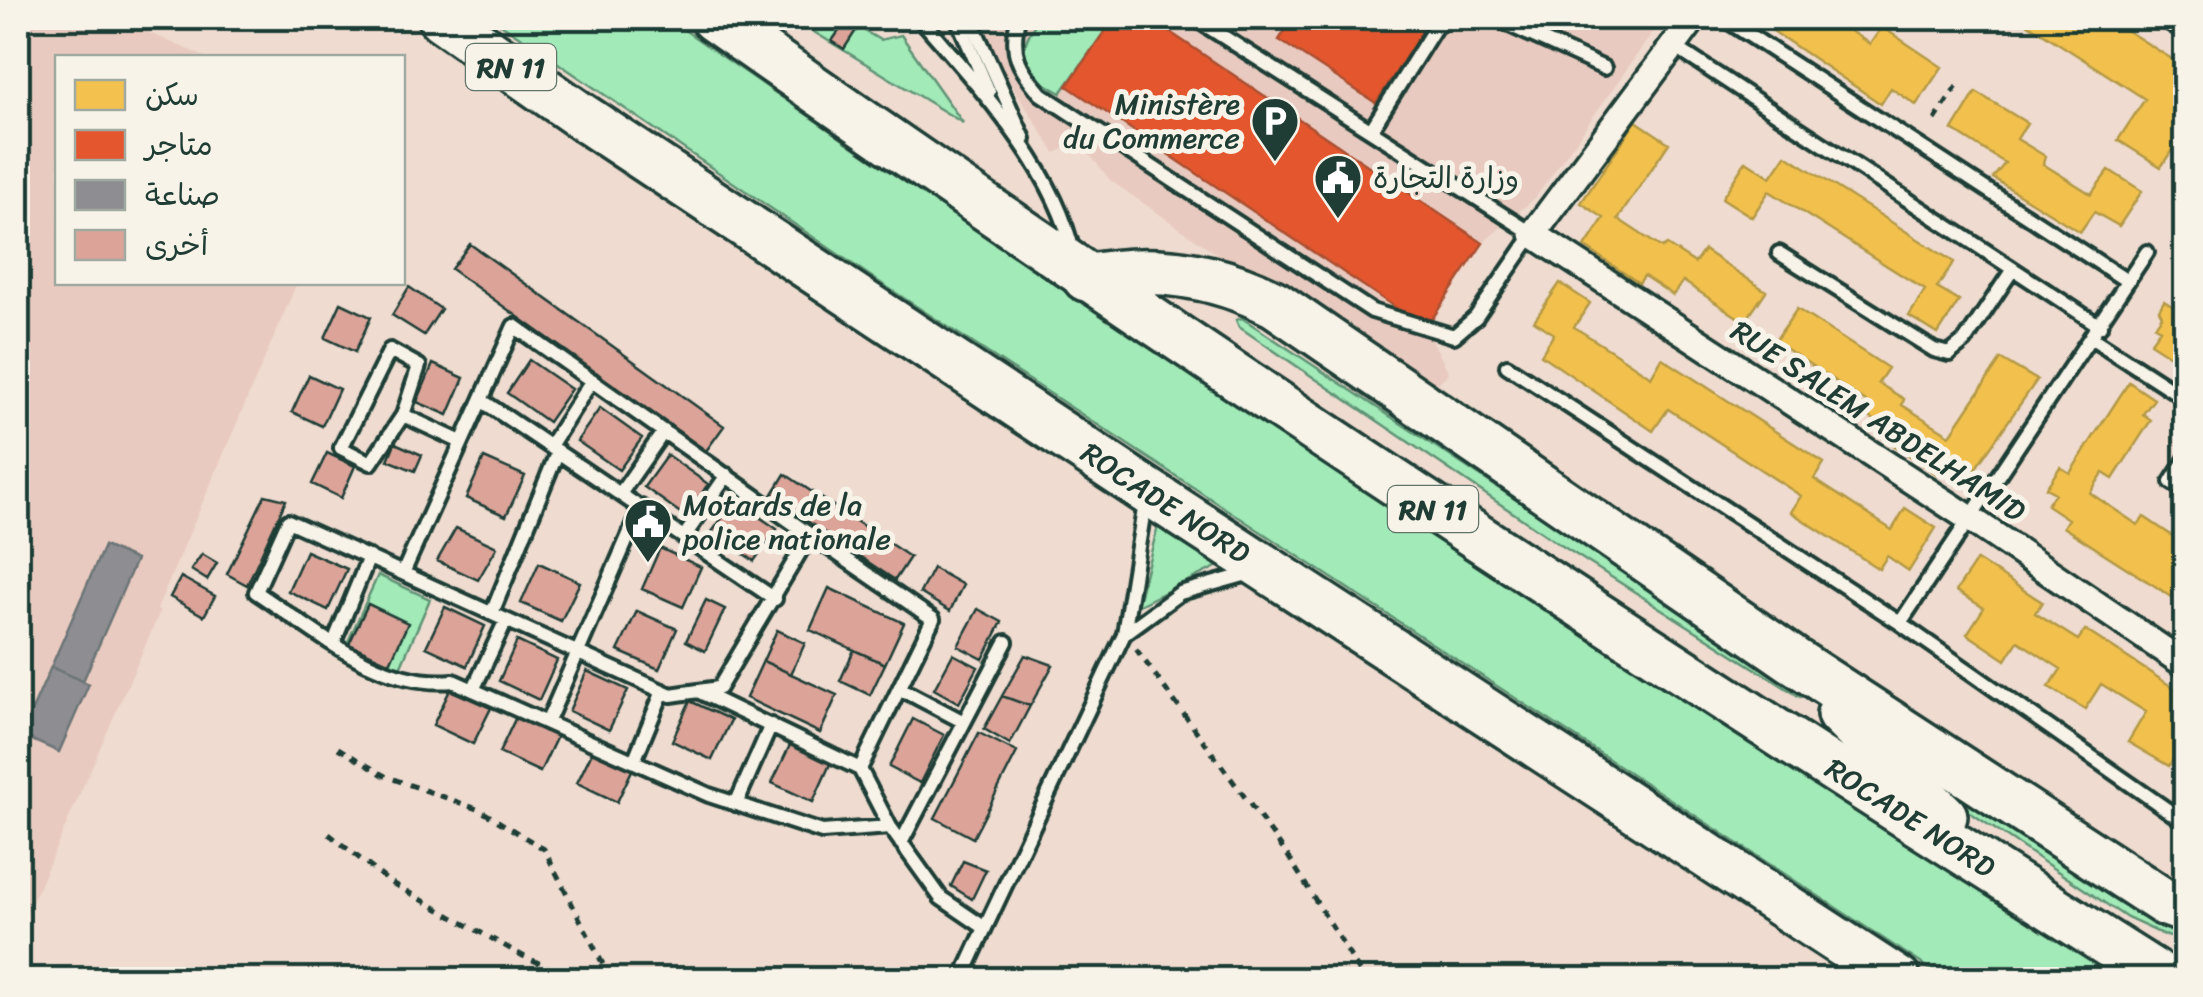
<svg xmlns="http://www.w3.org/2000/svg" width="2203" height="997" font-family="Sriracha,'Playpen Sans Arabic',sans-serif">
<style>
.built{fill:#e9cac0}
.green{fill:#a2eab8;stroke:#609476;stroke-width:2.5}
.homes{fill:#f2c14e;stroke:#b39946;stroke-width:2.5}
.shops{fill:#e4572e;stroke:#a94f30;stroke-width:2.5}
.industry{fill:#8d8d92;stroke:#6c7576;stroke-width:2.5}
.building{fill:#dca399;stroke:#1f3d34;stroke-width:2.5}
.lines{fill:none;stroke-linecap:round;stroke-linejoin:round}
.lane-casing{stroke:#1f3d34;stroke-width:20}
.street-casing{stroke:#1f3d34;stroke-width:32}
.highway-casing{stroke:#1f3d34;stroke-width:52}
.path{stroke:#1f3d34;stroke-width:5;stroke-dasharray:8 8;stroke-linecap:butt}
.lane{stroke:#f7f3e8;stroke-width:12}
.street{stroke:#f7f3e8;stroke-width:25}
.highway{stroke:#f7f3e8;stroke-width:45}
.labels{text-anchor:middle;stroke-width:10;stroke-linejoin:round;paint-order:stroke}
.shield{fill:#f7f3e8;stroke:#60746a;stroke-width:2.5}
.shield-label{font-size:28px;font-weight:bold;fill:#1f3d34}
.poi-label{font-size:30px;fill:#1f3d34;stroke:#f7f3e8;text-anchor:start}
.street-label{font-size:30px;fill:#1f3d34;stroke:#f7f3e8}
</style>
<rect width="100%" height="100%" fill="#efdbd0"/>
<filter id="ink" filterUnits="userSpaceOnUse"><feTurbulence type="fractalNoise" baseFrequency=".01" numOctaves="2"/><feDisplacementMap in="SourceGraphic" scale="20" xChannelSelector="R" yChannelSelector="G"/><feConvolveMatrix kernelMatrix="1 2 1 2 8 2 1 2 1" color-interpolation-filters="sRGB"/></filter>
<g filter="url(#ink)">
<!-- built -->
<path class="built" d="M 18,18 L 115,18 L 205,57 L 58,58 L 58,282 L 297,283 L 157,609 L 160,612 L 18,934 Z
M 994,18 L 1663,18 L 1536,197 L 1483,243 L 1426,328 L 1449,373 L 1424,396 L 1111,181 L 1079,142 L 1055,153 L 981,36 Z"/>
<!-- green -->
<path class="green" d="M 492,18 L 667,18 L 867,156 L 1592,636 L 2124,979 L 1945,979 L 876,280 Z
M 791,18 L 843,18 L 880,40 L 901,35 L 963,123 Z
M 1039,18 L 1114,18 L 1061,93 C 1021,71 1012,57 1039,18 Z
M 1242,318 L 1804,691 L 1806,696 L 1800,697 L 1556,542 L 1239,327 L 1236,320 Z
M 1158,526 L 1218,566 L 1137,606 Z
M 378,575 L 430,599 L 399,670 L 347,644 Z
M 1906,746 L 2185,922 L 2185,934 L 2180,938 L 2162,934 L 2127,918 L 1904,768 Z"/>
<!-- homes -->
<path class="homes" d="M 1769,18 L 1830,18 L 1870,44 L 1882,27 L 1942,67 L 1916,105 L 1891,88 L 1881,104 L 1764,25 Z
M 2019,18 L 2107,18 L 2186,68 L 2186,150 L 2182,156 L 2172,150 L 2161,167 L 2118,140 L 2145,99 Z
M 1976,92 L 2027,123 L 2017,139 L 2045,156 L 2043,164 L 2091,194 L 2109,170 L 2142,191 L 2119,226 L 2094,212 L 2080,232 L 1993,178 L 2005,163 L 1953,130 Z
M 1636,121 L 1669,143 L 1618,219 L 1662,248 L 1667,245 L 1695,263 L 1704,250 L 1766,291 L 1745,322 L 1683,281 L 1673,295 L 1644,276 L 1639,283 L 1585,247 L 1604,218 L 1581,203 Z
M 1786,155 L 1954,262 L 1937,288 L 1959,301 L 1938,334 L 1909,316 L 1925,290 L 1769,191 L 1752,217 L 1722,198 L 1746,161 L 1771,177 Z
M 1560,283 L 1590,303 L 1574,327 L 1621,357 L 1651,377 L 1662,358 L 1824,463 L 1814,479 L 1892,530 L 1905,508 L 1936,528 L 1909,571 L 1887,556 L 1879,569 L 1791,512 L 1801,496 L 1668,409 L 1653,431 L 1541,355 L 1554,334 L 1534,321 Z
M 2164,301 L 2177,309 L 2186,304 L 2186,366 L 2150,343 L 2160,329 L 2155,326 L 2162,316 L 2159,310 Z
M 1797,309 L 1888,368 L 1878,383 L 1904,399 L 1902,405 L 1950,435 L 2001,359 L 2037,380 L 1975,469 L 1954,456 L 1940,476 L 1882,437 L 1887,428 L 1860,411 L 1866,402 L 1775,341 Z
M 2129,382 L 2154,399 L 2143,414 L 2151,420 L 2113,479 L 2103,473 L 2090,493 L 2138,525 L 2144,517 L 2186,545 L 2186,606 L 2063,527 L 2068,519 L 2047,505 L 2055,493 L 2046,488 L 2060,467 L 2070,473 Z
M 1977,560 L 2042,602 L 2035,613 L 2078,640 L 2085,630 L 2186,696 L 2186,750 L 2181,747 L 2169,766 L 2128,742 L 2146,712 L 2101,684 L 2085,709 L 2049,687 L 2061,669 L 2018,641 L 2006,660 L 1967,634 L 1984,608 L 1956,591 Z"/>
<!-- shops -->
<path class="shops" d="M 1114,18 L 1149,18 L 1483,243 L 1426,328 L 1067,86 Z
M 1293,18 L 1421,18 L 1421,33 L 1376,103 L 1279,40 Z"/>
<!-- industry -->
<path class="industry" d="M 104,546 L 136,560 L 83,681 L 51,667 Z
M 51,667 L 89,684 L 59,752 L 21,735 Z"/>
<!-- building -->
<path class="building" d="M 848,18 L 864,18 L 844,49 L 832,41 Z
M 470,244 L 724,426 L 706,451 L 451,269 Z
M 409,287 L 441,309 L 424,335 L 392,315 Z
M 341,303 L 371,317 L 355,352 L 325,338 Z
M 529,360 L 571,389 L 548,422 L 507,393 Z
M 433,364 L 464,378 L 448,415 L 417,402 Z
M 309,375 L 339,389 L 322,426 L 292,412 Z
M 600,408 L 642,438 L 619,470 L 577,441 Z
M 395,443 L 422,455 L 415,471 L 388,460 Z
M 327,453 L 355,466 L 341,498 L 312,484 Z
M 667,455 L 708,484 L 686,517 L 644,487 Z
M 484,458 L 525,476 L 506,516 L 466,498 Z
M 785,474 L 910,557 L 895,580 L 771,497 Z
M 265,495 L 286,500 L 247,585 L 227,574 Z
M 735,500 L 777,529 L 754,561 L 712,532 Z
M 456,528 L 497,547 L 478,580 L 437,561 Z
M 660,548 L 701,567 L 683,607 L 642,589 Z
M 306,551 L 347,569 L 328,610 L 288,591 Z
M 202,554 L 217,563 L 207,580 L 191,570 Z
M 539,563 L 580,582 L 561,621 L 521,603 Z
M 933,568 L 963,585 L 950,611 L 920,593 Z
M 181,577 L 215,596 L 204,616 L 170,597 Z
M 829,588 L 904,623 L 885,664 L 810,630 Z
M 706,600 L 725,609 L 705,651 L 686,641 Z
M 368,604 L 408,623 L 390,663 L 349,644 Z
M 445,607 L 485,626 L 467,666 L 426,647 Z
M 978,609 L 1002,622 L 983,659 L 958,646 Z
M 637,611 L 677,629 L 659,669 L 618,651 Z
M 777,630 L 805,643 L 791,674 L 763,661 Z
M 517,641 L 557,660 L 539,700 L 499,681 Z
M 854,650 L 885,664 L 870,695 L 840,681 Z
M 953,654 L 978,667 L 959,703 L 934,689 Z
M 1025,655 L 1053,665 L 1030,706 L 1002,696 Z
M 763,661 L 837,695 L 820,733 L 746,698 Z
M 587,671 L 628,690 L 609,730 L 569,711 Z
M 450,690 L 491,708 L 473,744 L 433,725 Z
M 1002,696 L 1030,706 L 1010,744 L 984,729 Z
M 690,701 L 731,720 L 712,760 L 672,741 Z
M 516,717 L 557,736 L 540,772 L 499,753 Z
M 913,719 L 944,735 L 920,783 L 889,767 Z
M 979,733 L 1017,752 L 973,838 L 935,818 Z
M 791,743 L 831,762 L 813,802 L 772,783 Z
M 594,748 L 634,766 L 617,802 L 577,783 Z
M 963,861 L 986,870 L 972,899 L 951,886 Z"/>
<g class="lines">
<!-- lane casing -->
<g class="lane-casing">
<path id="lane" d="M 920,18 C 976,84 1055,167 1073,253
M 957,18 L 989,92
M 970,18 L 1024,139
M 1018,18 C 1010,53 1018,67 1041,94 L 1372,311 L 1454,336 L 1476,317 L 1533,234 L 1194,18
M 1494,18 L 1604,68
M 1723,18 L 2127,281
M 1672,45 L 2100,326
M 1371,130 L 1436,26 L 1453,18
M 1779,253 L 1934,350 L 1949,354 L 1965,341 L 2013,269
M 2092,338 L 2186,399
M 1507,366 L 1900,623 L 2147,252
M 481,400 L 514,326 L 810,535
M 403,415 L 371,463 L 341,448 L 390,350 L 419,366 L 403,415 L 461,442
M 550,446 L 592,380
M 2186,459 L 2171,482 L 2186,492
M 620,494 L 664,431
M 684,537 L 727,475
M 403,573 L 481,400 L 775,599
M 492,613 L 558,451
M 1900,623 L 2186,823
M 1124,634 L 1180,593 L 1251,573
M 334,642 L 369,557
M 901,689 L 964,722
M 473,690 L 506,620
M 700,692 L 860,769
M 547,723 L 641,507
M 634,761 L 663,691
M 736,804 L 771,725
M 890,827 L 822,832 L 709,795 L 453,681 C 378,688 316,631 256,592 L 288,521 L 671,695 L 719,688 L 810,535 L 933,619 L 860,769 L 890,827 L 941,898 L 985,928 L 961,980
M 901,843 L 1006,642
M 985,928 L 1124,634 L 1145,503"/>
</g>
<!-- street casing -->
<g class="street-casing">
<path id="street" d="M 1694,18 L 1533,234 L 1972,520 L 2186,665
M 2173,18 L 2186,26"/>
</g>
<!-- highway casing -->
<g class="highway-casing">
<g id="highway">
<path id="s1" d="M 441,18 L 581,116 L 1147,491 L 1898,980"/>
<path id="s2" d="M 713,18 C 1188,352 1674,670 2166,980"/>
<path d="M 1086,278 C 1153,264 1214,273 1275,304 L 1793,660 L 2164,902 L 2186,910"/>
<path d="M 1840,714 L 1944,816"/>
</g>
</g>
<!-- path -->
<path class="path" d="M 1935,120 L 1961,80
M 1136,649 L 1288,856 L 1365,980
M 338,748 L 385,776 L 480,810 L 544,849 L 611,980
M 329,834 L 388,881 L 523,956 L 578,980"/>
<!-- lane -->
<use href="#lane" class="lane"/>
<!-- street -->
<use href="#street" class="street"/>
<!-- highway -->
<use href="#highway" class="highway"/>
</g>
</g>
<!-- icons -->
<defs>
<g id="parking-pin" transform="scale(2.5)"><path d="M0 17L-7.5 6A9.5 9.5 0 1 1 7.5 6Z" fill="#1f3d34" stroke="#f7f3e8"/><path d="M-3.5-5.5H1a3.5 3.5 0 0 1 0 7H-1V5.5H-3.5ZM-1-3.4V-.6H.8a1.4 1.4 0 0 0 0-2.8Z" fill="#fff"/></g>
<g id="civic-pin" transform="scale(2.5)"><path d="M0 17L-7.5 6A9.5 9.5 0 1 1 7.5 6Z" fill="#1f3d34" stroke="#f7f3e8"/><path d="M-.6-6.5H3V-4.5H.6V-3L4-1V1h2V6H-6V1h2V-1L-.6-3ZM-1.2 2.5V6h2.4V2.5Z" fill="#fff"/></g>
</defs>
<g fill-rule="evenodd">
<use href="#parking-pin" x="1275" y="121"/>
<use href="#civic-pin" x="1338" y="178"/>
<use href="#civic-pin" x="648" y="522"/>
</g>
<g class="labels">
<!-- shield labels -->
<g class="shield">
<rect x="466" y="44" width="90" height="46" rx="8"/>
<rect x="1388" y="486" width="90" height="46" rx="8"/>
</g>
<g class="shield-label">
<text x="511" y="77">RN 11</text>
<text x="1433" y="519">RN 11</text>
</g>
<!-- poi labels -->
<g class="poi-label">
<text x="1240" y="114" text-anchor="end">Ministère<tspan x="1240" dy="34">du Commerce</tspan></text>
<text x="1373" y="188">وزارة التجارة</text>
<text x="683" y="515">Motards de la<tspan x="683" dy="34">police nationale</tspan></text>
</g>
<!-- street labels -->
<g class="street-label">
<text transform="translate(1878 421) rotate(33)" y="10">RUE SALEM ABDELHAMID</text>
<text dy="10" stroke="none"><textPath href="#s1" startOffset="872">ROCADE NORD</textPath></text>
<text dy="10" stroke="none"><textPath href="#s2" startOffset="1440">ROCADE NORD</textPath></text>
</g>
</g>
<!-- margin -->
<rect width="2203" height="997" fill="none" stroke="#f7f3e8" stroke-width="60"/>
<rect x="30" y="30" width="2143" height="937" fill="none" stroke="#1f3d34" stroke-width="4" filter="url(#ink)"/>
<!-- legend -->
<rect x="55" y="55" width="350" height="230" fill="#f7f3e8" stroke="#a1aaa0" stroke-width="2.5"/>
<rect x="75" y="80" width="50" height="30" fill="#f2c14e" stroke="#a1aaa0" stroke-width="2.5"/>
<text x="145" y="105" font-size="30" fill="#1f3d34">سكن</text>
<rect x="75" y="130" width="50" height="30" fill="#e4572e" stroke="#a1aaa0" stroke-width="2.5"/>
<text x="145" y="155" font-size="30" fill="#1f3d34">متاجر</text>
<rect x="75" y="180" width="50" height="30" fill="#8d8d92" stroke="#a1aaa0" stroke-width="2.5"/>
<text x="145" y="205" font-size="30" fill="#1f3d34">صناعة</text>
<rect x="75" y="230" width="50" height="30" fill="#dca399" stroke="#a1aaa0" stroke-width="2.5"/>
<text x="145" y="255" font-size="30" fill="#1f3d34">أخرى</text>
</svg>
